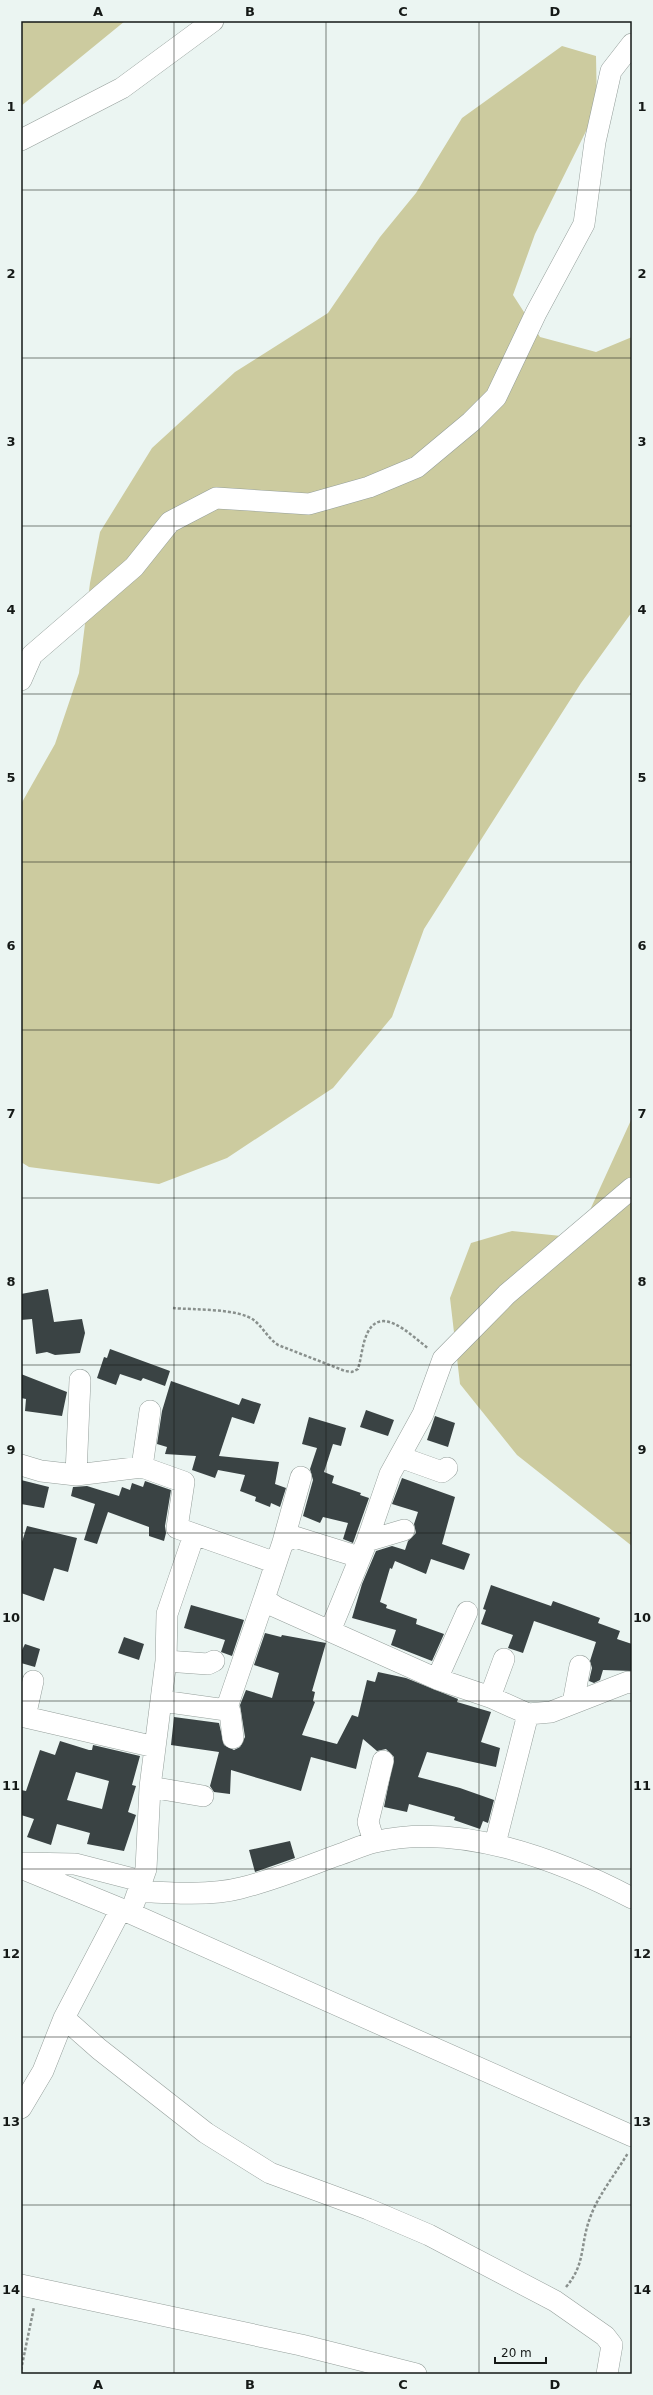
<svg xmlns="http://www.w3.org/2000/svg" width="653" height="2395" font-family="'DejaVu Sans',sans-serif">
<style>
.green{fill:#cccb9f}
.building{fill:#3a4344;fill-rule:evenodd}
.lines{fill:none;stroke-linecap:round;stroke-linejoin:round}
.minor-casing{stroke:#959f9b;stroke-width:22}
.path{stroke:#89908d;stroke-width:2.5;stroke-dasharray:3 2;stroke-linecap:butt}
.minor{stroke:#fff;stroke-width:21}
.grid{fill:none;stroke:#151917;stroke-width:1;stroke-opacity:0.55}
.neatline{fill:none;stroke:#151917;stroke-width:1.5}
.grid-label{font-size:13px;text-anchor:middle;font-weight:bold;fill:#151917}
</style>
<rect width="100%" height="100%" fill="#ebf5f2"/>
<!-- green -->
<path class="green" d="M 21,21 L 125,21 L 21,106 Z
M 562,46 L 596,56 L 597,109 L 535,234 L 513,295 L 540,337 L 596,352 L 632,337 L 632,612 L 581,683 L 424,929 L 392,1017 L 333,1088 L 227,1158 L 159,1184 L 29,1167 L 21,1162 L 21,804 L 55,744 L 79,673 L 90,583 L 100,532 L 152,448 L 235,372 L 328,313 L 380,237 L 416,193 L 462,118 Z
M 632,1118 L 632,1546 L 517,1455 L 460,1384 L 450,1298 L 471,1243 L 512,1231 L 581,1238 L 590,1210 Z"/>
<!-- building -->
<path class="building" d="M 48,1289 L 54,1322 L 82,1319 L 85,1333 L 80,1353 L 55,1355 L 47,1352 L 36,1354 L 32,1319 L 21,1320 L 21,1294 Z
M 110,1349 L 170,1371 L 165,1386 L 143,1378 L 141,1381 L 120,1374 L 116,1385 L 97,1378 L 104,1357 L 107,1358 Z
M 21,1374 L 67,1392 L 62,1416 L 25,1411 L 26,1399 L 21,1398 Z
M 171,1381 L 239,1405 L 242,1398 L 261,1404 L 254,1424 L 232,1417 L 219,1456 L 279,1462 L 275,1484 L 286,1488 L 280,1507 L 271,1503 L 270,1507 L 255,1501 L 256,1497 L 240,1491 L 245,1475 L 218,1470 L 215,1478 L 192,1470 L 196,1456 L 165,1454 L 167,1447 L 157,1444 L 162,1411 Z
M 366,1410 L 394,1420 L 388,1436 L 360,1427 Z
M 435,1416 L 455,1423 L 448,1447 L 427,1440 Z
M 309,1417 L 346,1428 L 341,1446 L 333,1444 L 324,1472 L 334,1476 L 332,1483 L 361,1493 L 360,1495 L 369,1498 L 353,1543 L 343,1539 L 348,1523 L 323,1517 L 320,1523 L 303,1516 L 313,1480 L 310,1469 L 317,1448 L 302,1444 Z
M 402,1478 L 455,1497 L 442,1544 L 470,1554 L 464,1570 L 431,1559 L 426,1574 L 395,1561 L 392,1569 L 390,1568 L 380,1602 L 387,1605 L 386,1608 L 417,1619 L 416,1624 L 444,1634 L 432,1661 L 391,1645 L 396,1630 L 352,1618 L 362,1584 L 376,1551 L 392,1546 L 405,1550 L 408,1541 L 416,1533 L 414,1524 L 418,1512 L 392,1504 Z
M 21,1480 L 49,1487 L 44,1508 L 21,1504 Z
M 145,1481 L 171,1490 L 165,1526 L 166,1533 L 164,1541 L 149,1536 L 149,1527 L 108,1512 L 97,1544 L 84,1540 L 95,1504 L 71,1496 L 73,1487 L 87,1486 L 119,1496 L 122,1487 L 130,1490 L 132,1483 L 143,1487 Z
M 27,1526 L 77,1538 L 68,1572 L 54,1568 L 44,1601 L 21,1593 L 21,1545 Z
M 491,1585 L 551,1606 L 553,1601 L 600,1618 L 598,1623 L 620,1631 L 617,1639 L 632,1644 L 632,1671 L 603,1670 L 600,1680 L 594,1683 L 589,1681 L 592,1668 L 590,1661 L 596,1642 L 534,1621 L 523,1653 L 508,1648 L 513,1635 L 481,1624 L 486,1610 L 483,1609 Z
M 191,1605 L 244,1620 L 232,1656 L 221,1652 L 225,1640 L 184,1628 Z
M 265,1633 L 281,1637 L 282,1635 L 326,1643 L 312,1691 L 315,1692 L 313,1701 L 315,1702 L 302,1735 L 337,1744 L 352,1715 L 358,1717 L 367,1680 L 375,1682 L 378,1672 L 406,1678 L 458,1699 L 457,1702 L 491,1712 L 481,1742 L 500,1748 L 496,1767 L 427,1752 L 418,1777 L 460,1788 L 494,1800 L 488,1823 L 483,1821 L 480,1829 L 454,1820 L 455,1817 L 409,1804 L 407,1812 L 384,1807 L 394,1757 L 386,1749 L 377,1751 L 363,1739 L 356,1769 L 311,1757 L 301,1791 L 231,1770 L 230,1794 L 214,1792 L 210,1786 L 219,1752 L 171,1745 L 174,1717 L 219,1723 L 224,1745 L 234,1750 L 240,1747 L 245,1737 L 240,1705 L 246,1690 L 272,1698 L 279,1673 L 254,1665 Z
M 124,1637 L 144,1644 L 139,1660 L 118,1653 Z
M 25,1644 L 40,1649 L 35,1667 L 21,1663 L 21,1652 Z
M 60,1741 L 89,1750 L 92,1750 L 93,1745 L 140,1756 L 132,1785 L 136,1786 L 128,1812 L 136,1815 L 124,1851 L 87,1844 L 90,1833 L 57,1824 L 51,1845 L 27,1837 L 34,1819 L 21,1815 L 21,1790 L 26,1791 L 40,1750 L 55,1755 ZM 76,1772 L 109,1781 L 102,1809 L 67,1800 Z
M 290,1841 L 295,1858 L 255,1872 L 249,1850 Z"/>
<g class="lines">
<!-- minor casing -->
<g class="minor-casing">
<path id="minor" d="M 21,140 L 122,88 L 213,21
M 21,680 L 32,655 L 134,567 L 170,522 L 216,498 L 309,504 L 369,487 L 417,467 L 471,422 L 496,397 L 536,313 L 584,224 L 595,142 L 611,71 L 632,44
M 400,1457 L 442,1472 L 447,1468
M 21,1465 L 41,1471 L 76,1475 L 142,1467 L 184,1482 L 177,1528 L 276,1563 L 264,1599 L 276,1607 L 437,1679 L 490,1697 L 528,1714 L 551,1712 L 628,1682 L 632,1683
M 142,1467 L 150,1411
M 76,1475 L 80,1380
M 367,1541 L 404,1530
M 283,1542 L 301,1477
M 276,1563 L 283,1542 L 295,1537 L 359,1557
M 330,1631 L 367,1541 L 390,1474 L 423,1414 L 443,1359 L 507,1294 L 632,1188
M 166,1661 L 208,1664 L 214,1661
M 437,1679 L 467,1612
M 490,1697 L 504,1659
M 162,1701 L 226,1710 L 264,1599
M 573,1703 L 580,1666
M 228,1706 L 230,1712 L 233,1738
M 21,1716 L 155,1747
M 25,1717 L 33,1681
M 150,1787 L 203,1796
M 374,1842 L 368,1822 L 383,1761
M 495,1844 L 528,1714
M 22,1863 L 75,1864 L 141,1881
M 21,1868 L 121,1909 L 632,2136
M 138,1891 C 169,1893 211,1896 241,1888 C 274,1880 305,1867 338,1855 C 350,1851 362,1845 375,1842 C 459,1822 558,1859 632,1898
M 134,1903 L 146,1869 L 150,1787 L 166,1661 L 167,1614 L 194,1535
M 64,2018 L 99,2049 L 206,2133 L 270,2173 L 368,2209 L 429,2235 L 555,2301 L 605,2336 L 612,2345 L 607,2374
M 21,2108 L 43,2071 L 64,2018 L 121,1909
M 21,2285 L 301,2345 L 416,2374"/>
</g>
<!-- path -->
<path class="path" d="M 173,1308 C 193,1310 240,1308 255,1321 C 264,1329 268,1338 278,1345 L 345,1371 L 352,1372 L 358,1369 C 361,1359 362,1348 365,1339 C 378,1300 410,1335 428,1348
M 566,2287 C 586,2264 580,2244 590,2218 C 597,2197 616,2173 628,2153
M 21,2370 L 34,2307"/>
<!-- minor -->
<use href="#minor" class="minor"/>
</g>
<!-- grid -->
<path class="grid" d="M 174,21 L 174,2374M 326,21 L 326,2374M 479,21 L 479,2374M 21,190 L 632,190M 21,358 L 632,358M 21,526 L 632,526M 21,694 L 632,694M 21,862 L 632,862M 21,1030 L 632,1030M 21,1198 L 632,1198M 21,1365 L 632,1365M 21,1533 L 632,1533M 21,1701 L 632,1701M 21,1869 L 632,1869M 21,2037 L 632,2037M 21,2205 L 632,2205"/>
<!-- border -->
<rect width="653" height="2395" fill="none" stroke="#ebf5f2" stroke-width="44"/>
<!-- scale -->
<path d="M495 2357v6h51v-6" fill="none" stroke="#151917" stroke-width="2"/>
<text x="501" y="2357" font-size="12" fill="#151917" stroke="#ebf5f2" stroke-width="3" paint-order="stroke">20 m</text>
<rect x="22" y="22" width="609" height="2351" class="neatline"/>
<g class="grid-label">
<text x="98" y="16">A</text>
<text x="250" y="16">B</text>
<text x="403" y="16">C</text>
<text x="555" y="16">D</text>
<text x="11" y="111">1</text>
<text x="642" y="111">1</text>
<text x="11" y="278">2</text>
<text x="642" y="278">2</text>
<text x="11" y="446">3</text>
<text x="642" y="446">3</text>
<text x="11" y="614">4</text>
<text x="642" y="614">4</text>
<text x="11" y="782">5</text>
<text x="642" y="782">5</text>
<text x="11" y="950">6</text>
<text x="642" y="950">6</text>
<text x="11" y="1118">7</text>
<text x="642" y="1118">7</text>
<text x="11" y="1286">8</text>
<text x="642" y="1286">8</text>
<text x="11" y="1454">9</text>
<text x="642" y="1454">9</text>
<text x="11" y="1622">10</text>
<text x="642" y="1622">10</text>
<text x="11" y="1790">11</text>
<text x="642" y="1790">11</text>
<text x="11" y="1958">12</text>
<text x="642" y="1958">12</text>
<text x="11" y="2126">13</text>
<text x="642" y="2126">13</text>
<text x="11" y="2294">14</text>
<text x="642" y="2294">14</text>
<text x="98" y="2389">A</text>
<text x="250" y="2389">B</text>
<text x="403" y="2389">C</text>
<text x="555" y="2389">D</text>
</g>
</svg>
